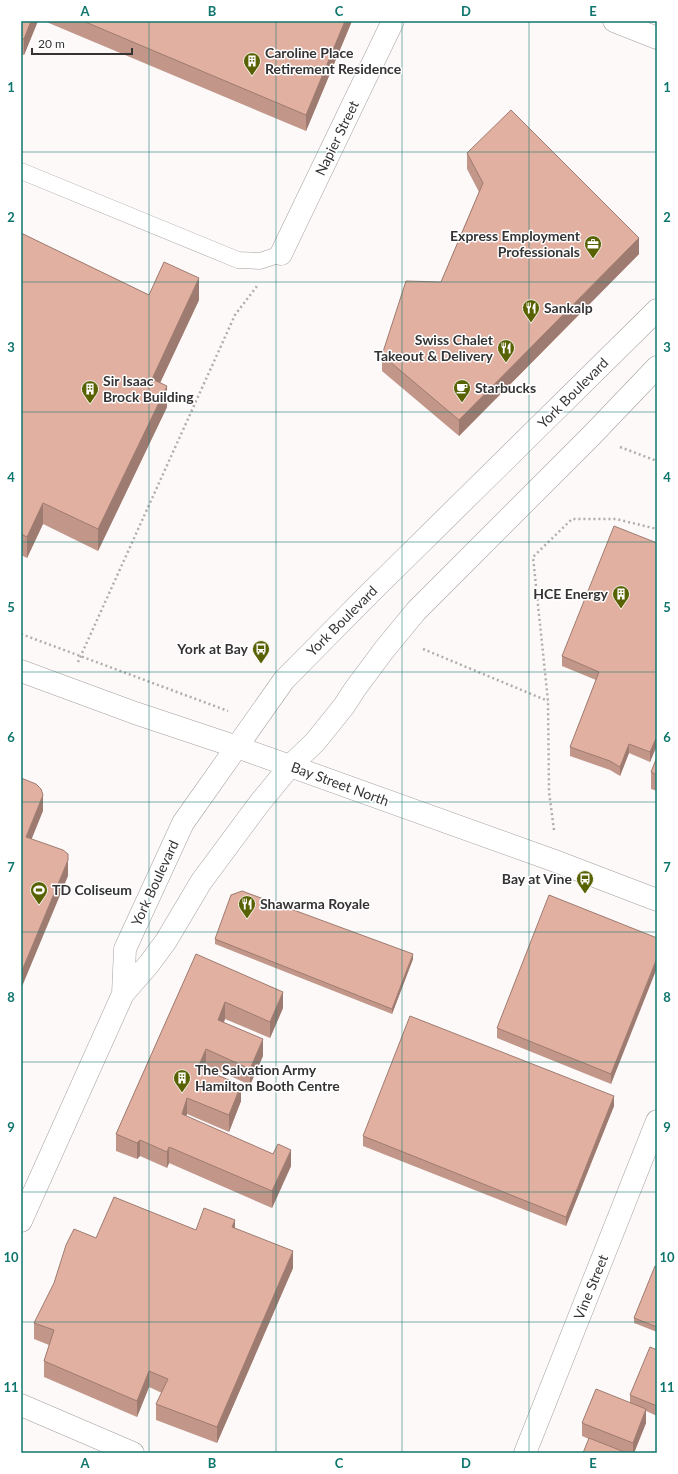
<svg xmlns="http://www.w3.org/2000/svg" width="678" height="1474" font-family="Lato,sans-serif">
<style>
.lines{fill:none;stroke-linecap:round;stroke-linejoin:round}
.lane-casing{stroke:#a49f9f;stroke-width:17}
.street-casing{stroke:#a49f9f;stroke-width:23}
.secondary-casing{stroke:#a49f9f;stroke-width:23}
.path{stroke:#b0adad;stroke-width:2.5;stroke-dasharray:2 3;stroke-linecap:butt}
.lane{stroke:#fff;stroke-width:16}
.street{stroke:#fff;stroke-width:22}
.secondary{stroke:#fff;stroke-width:22}
.wall{fill:#c2978a}
.shaded-wall{fill:#9e7b70}
.building{fill:#e1b0a0;stroke:#9e7b70}
.grid{fill:none;stroke:#0f766e;stroke-width:1;stroke-opacity:0.55}
.labels{text-anchor:middle;stroke-width:3;stroke-linejoin:round;paint-order:stroke}
.poi-label{font-size:14px;font-weight:bold;fill:#353333;stroke:#fff;text-anchor:start}
.street-label{font-size:14px;fill:#353333;stroke:#fff}
.neatline{fill:none;stroke:#0f766e;stroke-width:1.5}
.grid-label{font-size:13px;text-anchor:middle;font-weight:bold;fill:#0f766e}
</style>
<rect width="100%" height="100%" fill="#fdf9f9"/>
<g class="lines">
<!-- lane casing -->
<g class="lane-casing">
<path id="lane" d="M 21,171 L 238,260 L 260,261 L 281,254"/>
</g>
<!-- street casing -->
<g class="street-casing">
<path id="street" d="M 281,254 L 393,21
M 21,1405 L 133,1453
M 525,1453 L 657,1121"/>
</g>
<!-- secondary casing -->
<g class="secondary-casing">
<path id="secondary" d="M 614,21 L 657,38
M 21,671 L 135,713 L 237,747 L 555,861 L 657,900
M 123,994 L 125,949 L 183,823 L 284,680 L 368,595 L 657,310
M 21,1221 L 123,994 L 149,964 L 166,941 L 201,882 L 258,805 L 290,766 L 315,742 L 344,706 L 355,689 L 384,650 L 416,611 L 592,435 L 657,367"/>
</g>
<!-- path -->
<path class="path" d="M 620,447 L 657,461
M 21,634 L 228,711
M 423,649 L 548,701
M 78,662 L 235,315 L 257,286
M 554,830 L 549,792 L 548,701 L 533,557 L 572,519 L 616,519 L 657,529"/>
<!-- lane -->
<use href="#lane" class="lane"/>
<!-- street -->
<use href="#street" class="street"/>
<!-- secondary -->
<use href="#secondary" class="secondary"/>
</g>
<!-- wall -->
<path class="wall" d="M 21,21 L 38,21 L 24,55 L 21,54 Z
M 44,21 L 352,21 L 306,131 Z
M 467,153 L 639,254 L 459,436 L 382,371 L 382,355 L 441,282 L 479,192 L 467,169 Z
M 21,233 L 149,295 L 199,300 L 160,383 L 167,407 L 98,551 L 43,524 L 27,558 L 21,555 Z
M 657,543 L 657,745 L 650,762 L 629,753 L 620,776 L 610,770 L 570,756 L 570,747 L 596,680 L 562,666 L 562,656 Z
M 657,757 L 657,791 L 651,789 L 651,772 Z
M 657,938 L 611,1084 L 497,1038 L 497,1028 Z
M 215,939 L 413,959 L 392,1014 L 215,944 Z
M 196,954 L 283,1008 L 270,1038 L 225,1019 L 224,1022 L 263,1056 L 250,1085 L 206,1065 L 204,1070 L 241,1101 L 229,1132 L 187,1114 L 186,1116 L 291,1166 L 272,1208 L 169,1163 L 167,1168 L 140,1156 L 137,1159 L 116,1151 L 116,1134 Z
M 614,1106 L 566,1226 L 363,1146 L 363,1136 Z
M 235,1228 L 293,1268 L 217,1443 L 156,1420 L 156,1404 L 162,1393 L 149,1387 L 137,1417 L 44,1377 L 44,1361 L 49,1345 L 34,1339 L 34,1323 L 96,1238 L 196,1230 Z
M 657,1267 L 657,1332 L 634,1323 L 634,1318 Z
M 657,1350 L 657,1416 L 646,1411 L 646,1423 L 634,1453 L 583,1453 L 589,1439 L 582,1436 L 582,1423 L 630,1403 L 630,1395 Z"/>
<!-- shaded-wall -->
<path class="shaded-wall" d="M 31,21 L 38,21 L 24,55 L 24,39 Z
M 345,21 L 352,21 L 306,131 L 306,115 Z
M 639,238 L 639,254 L 459,436 L 459,420 Z
M 199,278 L 199,300 L 152,400 L 152,379 Z
M 167,386 L 167,407 L 98,551 L 98,529 Z
M 43,503 L 43,524 L 27,558 L 27,537 Z
M 657,736 L 657,745 L 650,762 L 650,752 Z
M 629,744 L 629,753 L 620,776 L 620,767 Z
M 43,795 L 43,811 L 26,853 L 26,837 Z
M 68,860 L 68,876 L 21,989 L 21,973 Z
M 413,954 L 413,959 L 392,1014 L 392,1009 Z
M 657,958 L 657,968 L 611,1084 L 611,1074 Z
M 283,992 L 283,1008 L 270,1038 L 270,1022 Z
M 225,1002 L 225,1019 L 218,1036 L 218,1020 Z
M 263,1039 L 263,1056 L 250,1085 L 250,1069 Z
M 206,1049 L 206,1065 L 198,1083 L 198,1067 Z
M 241,1085 L 241,1101 L 229,1132 L 229,1115 Z
M 614,1096 L 614,1106 L 566,1226 L 566,1217 Z
M 187,1098 L 187,1114 L 182,1130 L 182,1114 Z
M 140,1140 L 140,1156 L 137,1159 L 137,1143 Z
M 169,1147 L 169,1163 L 167,1168 L 167,1152 Z
M 291,1150 L 291,1166 L 272,1208 L 272,1191 Z
M 235,1220 L 235,1236 L 232,1227 Z
M 293,1251 L 293,1268 L 217,1443 L 217,1427 Z
M 149,1371 L 149,1387 L 137,1417 L 137,1401 Z
M 646,1409 L 646,1423 L 634,1453 L 633,1453 L 633,1443 Z"/>
<!-- building -->
<path class="building" d="M 21,21 L 31,21 L 24,39 L 21,38 Z
M 83,21 L 345,21 L 306,115 Z
M 511,110 L 639,238 L 459,420 L 382,355 L 406,281 L 441,282 L 483,183 L 467,153 Z
M 21,233 L 149,295 L 164,262 L 199,278 L 152,379 L 167,386 L 98,529 L 43,503 L 27,537 L 21,534 Z
M 614,526 L 657,543 L 657,736 L 650,752 L 629,744 L 620,767 L 610,761 L 570,747 L 599,672 L 562,656 Z
M 657,757 L 657,775 L 651,772 Z
M 21,778 L 36,784 L 41,789 L 43,795 L 26,837 L 63,850 L 68,854 L 68,860 L 21,973 Z
M 242,891 L 413,954 L 392,1009 L 215,939 L 231,895 Z
M 549,895 L 657,938 L 657,958 L 611,1074 L 497,1028 Z
M 196,954 L 283,992 L 270,1022 L 225,1002 L 218,1020 L 263,1039 L 250,1069 L 206,1049 L 199,1065 L 198,1067 L 241,1085 L 229,1115 L 187,1098 L 182,1114 L 273,1154 L 278,1144 L 291,1150 L 272,1191 L 169,1147 L 167,1152 L 140,1140 L 137,1143 L 116,1134 Z
M 410,1016 L 614,1096 L 566,1217 L 363,1136 Z
M 114,1197 L 196,1230 L 204,1208 L 235,1220 L 232,1227 L 293,1251 L 217,1427 L 156,1404 L 168,1379 L 149,1371 L 137,1401 L 44,1361 L 54,1330 L 34,1323 L 54,1283 L 66,1245 L 74,1229 L 96,1238 Z
M 655,1266 L 657,1267 L 657,1327 L 634,1318 Z
M 650,1347 L 657,1350 L 657,1406 L 630,1395 Z
M 596,1389 L 646,1409 L 633,1443 L 582,1423 Z
M 589,1438 L 627,1453 L 583,1453 Z"/>
<!-- grid -->
<path class="grid" d="M 149,21 L 149,1453M 276,21 L 276,1453M 402,21 L 402,1453M 529,21 L 529,1453M 21,152 L 657,152M 21,282 L 657,282M 21,412 L 657,412M 21,542 L 657,542M 21,672 L 657,672M 21,802 L 657,802M 21,932 L 657,932M 21,1062 L 657,1062M 21,1192 L 657,1192M 21,1322 L 657,1322"/>
<!-- icons -->
<defs>
<g id="building-pin" transform="scale(0.9)"><path d="M0 17L-7.5 6A9.5 9.5 0 1 1 7.5 6Z" fill="#586202" stroke="#fff"/><path d="M-4-6H4V6H1V3H-1V6H-4ZM-2.5-4.3h1.7v1.8h-1.7ZM.8-4.3h1.7v1.8H.8ZM-2.5-1h1.7V.8h-1.7ZM.8-1h1.7V.8H.8Z" fill="#fff"/></g>
<g id="office-pin" transform="scale(0.9)"><path d="M0 17L-7.5 6A9.5 9.5 0 1 1 7.5 6Z" fill="#586202" stroke="#fff"/><path d="M-6-3h4V-5.5h4V-3h4V5H-6ZM-1-4.5V-3h2v-1.5ZM-6 0V1H6V0Z" fill="#fff"/></g>
<g id="restaurant-pin" transform="scale(0.9)"><path d="M0 17L-7.5 6A9.5 9.5 0 1 1 7.5 6Z" fill="#586202" stroke="#fff"/><path d="M-5-6h1v4h1v-4h1v4h1v-4h1v5L-1.5 .5V6h-2V.5L-5-1ZM5-6V6H3V1.5H1.5Q1.5-4 5-6Z" fill="#fff"/></g>
<g id="cafe-pin" transform="scale(0.9)"><path d="M0 17L-7.5 6A9.5 9.5 0 1 1 7.5 6Z" fill="#586202" stroke="#fff"/><path d="M-5.5-4.5H6V0H3Q3 3.5 0 3.5H-2.5Q-5.5 3.5-5.5 0ZM3-3.2v2h1.7v-2ZM-6 4.5H4V6H-6Z" fill="#fff"/></g>
<g id="bus-pin" transform="scale(0.9)"><path d="M0 17L-7.5 6A9.5 9.5 0 1 1 7.5 6Z" fill="#586202" stroke="#fff"/><path d="M-5-6H5V4H4V6H2V4H-2V6H-4V4H-5ZM-3.5-4V0h7V-4ZM-3.5 1.2v1.5H-2V1.2ZM2 1.2v1.5H3.5V1.2Z" fill="#fff"/></g>
<g id="stadium-pin" transform="scale(0.9)"><path d="M0 17L-7.5 6A9.5 9.5 0 1 1 7.5 6Z" fill="#586202" stroke="#fff"/><path d="M0-5a6.5 5 0 1 0 0 10a6.5 5 0 1 0 0-10ZM-3.5-1.8h7v3.6h-7Z" fill="#fff"/></g>
</defs>
<g fill-rule="evenodd">
<use href="#building-pin" x="252" y="61"/>
<use href="#office-pin" x="593" y="244"/>
<use href="#restaurant-pin" x="531" y="308"/>
<use href="#restaurant-pin" x="506" y="348"/>
<use href="#cafe-pin" x="462" y="388"/>
<use href="#building-pin" x="90" y="389"/>
<use href="#building-pin" x="621" y="594"/>
<use href="#bus-pin" x="261" y="649"/>
<use href="#bus-pin" x="585" y="879"/>
<use href="#stadium-pin" x="39" y="890"/>
<use href="#restaurant-pin" x="247" y="904"/>
<use href="#building-pin" x="182" y="1078"/>
</g>
<g class="labels">
<!-- poi labels -->
<g class="poi-label">
<text x="265" y="58">Caroline Place<tspan x="265" dy="16">Retirement Residence</tspan></text>
<text x="580" y="241" text-anchor="end">Express Employment<tspan x="580" dy="16">Professionals</tspan></text>
<text x="544" y="313">Sankalp</text>
<text x="493" y="345" text-anchor="end">Swiss Chalet<tspan x="493" dy="16">Takeout &amp; Delivery</tspan></text>
<text x="103" y="386">Sir Isaac<tspan x="103" dy="16">Brock Building</tspan></text>
<text x="475" y="393">Starbucks</text>
<text x="608" y="599" text-anchor="end">HCE Energy</text>
<text x="248" y="654" text-anchor="end">York at Bay</text>
<text x="572" y="884" text-anchor="end">Bay at Vine</text>
<text x="52" y="895">TD Coliseum</text>
<text x="260" y="909">Shawarma Royale</text>
<text x="195" y="1075">The Salvation Army<tspan x="195" dy="16">Hamilton Booth Centre</tspan></text>
</g>
<!-- street labels -->
<g class="street-label">
<text transform="translate(337 138) rotate(-64)" y="5">Napier Street</text>
<text transform="translate(573 393) rotate(-45)" y="5">York Boulevard</text>
<text transform="translate(342 621) rotate(-45)" y="5">York Boulevard</text>
<text transform="translate(340 784) rotate(20)" y="5">Bay Street North</text>
<text transform="translate(155 883) rotate(-65)" y="5">York Boulevard</text>
<text transform="translate(591 1287) rotate(-68)" y="5">Vine Street</text>
</g>
</g>
<!-- border -->
<rect width="678" height="1474" fill="none" stroke="#ffffff" stroke-width="44"/>
<!-- scale -->
<path d="M32 48v6h100v-6" fill="none" stroke="#353333" stroke-width="2"/>
<text x="38" y="48" font-size="12" fill="#353333" stroke="#ffffff" stroke-width="3" paint-order="stroke">20 m</text>
<rect x="22" y="22" width="634" height="1430" class="neatline"/>
<g class="grid-label">
<text x="85" y="16">A</text>
<text x="212" y="16">B</text>
<text x="339" y="16">C</text>
<text x="466" y="16">D</text>
<text x="593" y="16">E</text>
<text x="11" y="92">1</text>
<text x="667" y="92">1</text>
<text x="11" y="222">2</text>
<text x="667" y="222">2</text>
<text x="11" y="352">3</text>
<text x="667" y="352">3</text>
<text x="11" y="482">4</text>
<text x="667" y="482">4</text>
<text x="11" y="612">5</text>
<text x="667" y="612">5</text>
<text x="11" y="742">6</text>
<text x="667" y="742">6</text>
<text x="11" y="872">7</text>
<text x="667" y="872">7</text>
<text x="11" y="1002">8</text>
<text x="667" y="1002">8</text>
<text x="11" y="1132">9</text>
<text x="667" y="1132">9</text>
<text x="11" y="1262">10</text>
<text x="667" y="1262">10</text>
<text x="11" y="1392">11</text>
<text x="667" y="1392">11</text>
<text x="85" y="1468">A</text>
<text x="212" y="1468">B</text>
<text x="339" y="1468">C</text>
<text x="466" y="1468">D</text>
<text x="593" y="1468">E</text>
</g>
</svg>
